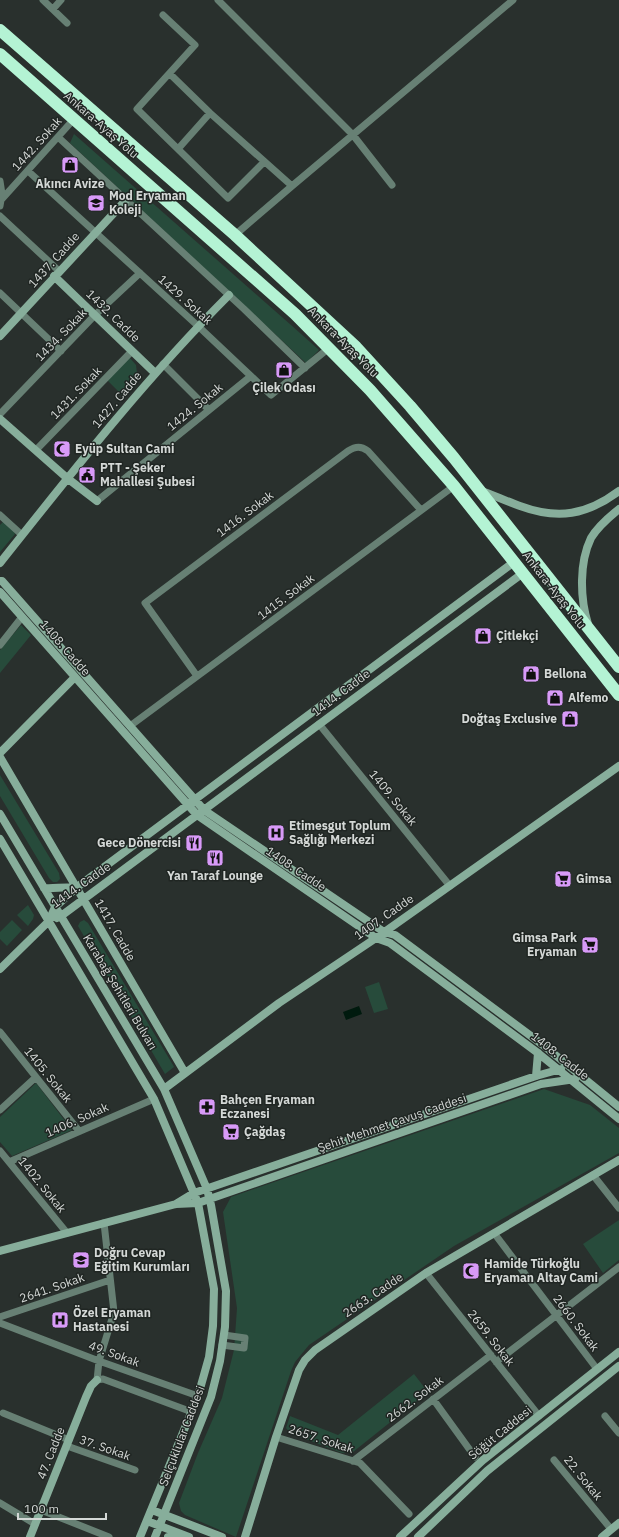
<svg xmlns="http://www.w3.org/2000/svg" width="619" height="1537" font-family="'IBM Plex Sans',sans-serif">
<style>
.green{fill:#274b3b}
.water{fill:#001a0e}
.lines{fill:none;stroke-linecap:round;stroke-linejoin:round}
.street{stroke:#678074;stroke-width:7}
.secondary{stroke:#87ae9b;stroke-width:8}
.highway{stroke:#b4f3d4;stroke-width:12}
.labels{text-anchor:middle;stroke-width:3;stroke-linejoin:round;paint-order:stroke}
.street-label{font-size:12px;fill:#d4d8d6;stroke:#202623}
.poi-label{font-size:12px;font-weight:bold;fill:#d4d8d6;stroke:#202623;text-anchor:start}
</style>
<rect width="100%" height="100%" fill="#29302d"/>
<!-- green -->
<path class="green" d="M 74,134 L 291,325 L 319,350 L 306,363 L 70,143 Z
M 129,357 L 136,365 L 138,382 L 124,397 L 107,380 Z
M 4,521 L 14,531 L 15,534 L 0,552 L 0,525 Z
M 21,625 L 31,635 L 0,673 L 0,650 Z
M 0,775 L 59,873 L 60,879 L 57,882 L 53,882 L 49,878 L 0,796 Z
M 28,905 L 34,915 L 33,919 L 28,926 L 17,915 Z
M 12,920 L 22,930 L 7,946 L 0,939 L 0,932 Z
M 84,920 L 88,923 L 173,1065 L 174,1067 L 165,1074 L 78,926 L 80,922 Z
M 379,982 L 388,1009 L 374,1013 L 365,987 Z
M 36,1083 L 72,1130 L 12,1156 L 0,1142 L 0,1117 Z
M 544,1089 L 590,1105 L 619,1128 L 619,1153 L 454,1246 L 309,1345 L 295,1362 L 291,1371 L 236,1537 L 185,1515 L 181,1511 L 179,1503 L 198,1453 L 222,1398 L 234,1350 L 237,1308 L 223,1212 L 231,1197 Z
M 619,1220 L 619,1260 L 603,1273 L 583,1244 Z
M 414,1374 L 428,1392 L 353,1452 L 342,1453 L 290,1433 L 286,1428 L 290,1416 L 338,1435 Z"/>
<!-- water -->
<path class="water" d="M 359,1006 L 362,1014 L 346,1020 L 343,1012 Z"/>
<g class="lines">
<!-- street -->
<path class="street" d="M 43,0 L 67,23
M 218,0 L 353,135 L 392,185
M 53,9 L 61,0
M 163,15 L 195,45 L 137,109 L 228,198 L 264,162
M 170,74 L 210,113 L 292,186
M 58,137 L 244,309 L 305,368
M 178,149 L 210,113
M 28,171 L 198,326 L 271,395 L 329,348
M 0,181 L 2,194 L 0,206
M 0,199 L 2,199 L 74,119
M 0,216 L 59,271
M 235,235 L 292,186 L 513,0
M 0,293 L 61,351
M 163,364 L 209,410
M 0,414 L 95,315 L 140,273
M 36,450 L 132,351
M 97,501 L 251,376
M 0,515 L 22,535
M 0,645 L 22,617
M 197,676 L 145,603 L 348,451 C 356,446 361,446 368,451 L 421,510
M 319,724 L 450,886
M 130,726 L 454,486
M 0,1032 L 79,1131
M 0,1110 L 36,1077
M 0,1151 L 67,1233
M 9,1162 L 154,1099
M 593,1175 L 619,1208
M 104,1223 L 114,1312 L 99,1361 L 97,1380 L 103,1379 L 192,1412
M 494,1233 L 597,1369
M 426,1273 L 539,1416
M 0,1317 L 110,1280
M 0,1323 L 99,1361 L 198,1396
M 222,1345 L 244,1348 L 245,1338 L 224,1335
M 496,1362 L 619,1267
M 433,1399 L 475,1457
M 3,1413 L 69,1440
M 605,1416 L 619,1433
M 276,1437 L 360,1463 L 409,1514
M 67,1446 L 135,1470
M 554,1460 L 611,1529
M 353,1461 L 491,1355
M 0,1503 L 35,1524
M 41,1510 L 109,1537"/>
<!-- secondary -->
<path class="secondary" d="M 54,276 L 155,373
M 0,336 L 126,200
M 0,419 L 67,478 L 97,501
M 479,490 C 493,495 506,501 520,506 C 558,520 587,515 619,491
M 0,563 C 73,471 146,378 229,295
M 0,581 L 2,581 L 204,810 L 384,932 L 395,935 L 543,1045 L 619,1107
M 0,592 L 197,815 L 376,938 L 390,943 L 538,1053 L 619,1119
M 588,624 C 580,598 579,563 591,538 C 598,526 609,517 619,509
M 0,753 L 75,677
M 0,757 L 185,1073
M 0,814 L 164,1089 L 207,1189 L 211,1205 L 226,1291 L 225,1327 L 220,1361 L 211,1397 L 155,1537
M 0,839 L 154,1099 L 198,1203 L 214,1289 L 213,1326 L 209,1357 L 198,1396 L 140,1537
M 44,888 C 55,889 65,886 76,888
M 57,918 L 61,916 L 523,573
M 0,969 L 49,921 L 55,907 L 76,888 L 514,562
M 536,1076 L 538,1053
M 164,1089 L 279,1003 L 376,938 L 619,766
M 176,1204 L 194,1193 L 536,1076 L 561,1069
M 0,1251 L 176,1204 L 198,1203 L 541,1084 L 575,1079
M 152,1510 L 222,1537
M 147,1521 L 189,1537
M 30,1537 L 86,1397 L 91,1386 L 97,1380
M 168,1537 L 181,1535
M 245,1537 L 276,1437 L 299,1370 L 305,1360 L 315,1350 L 426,1273 L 619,1160
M 400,1537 L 483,1460 L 619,1352
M 418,1537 L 487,1471 L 619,1366
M 602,1537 L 619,1523"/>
<!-- highway -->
<path class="highway" d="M 0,30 L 235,235 L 356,347 L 410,406 L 454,458 L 619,667
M 0,54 L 295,314 L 370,390 L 454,486 L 619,695"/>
</g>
<!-- icons -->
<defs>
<g id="shop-square" transform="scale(0.9)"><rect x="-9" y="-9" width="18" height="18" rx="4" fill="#d89af8" stroke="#202623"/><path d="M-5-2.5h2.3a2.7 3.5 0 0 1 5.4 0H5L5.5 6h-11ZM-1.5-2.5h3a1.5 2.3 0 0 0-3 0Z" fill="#111"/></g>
<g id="school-square" transform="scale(0.9)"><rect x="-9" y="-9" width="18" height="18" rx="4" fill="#d89af8" stroke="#202623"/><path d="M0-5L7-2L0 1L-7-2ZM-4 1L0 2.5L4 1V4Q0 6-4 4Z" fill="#111"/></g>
<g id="mosque-square" transform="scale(0.9)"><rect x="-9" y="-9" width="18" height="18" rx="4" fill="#d89af8" stroke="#202623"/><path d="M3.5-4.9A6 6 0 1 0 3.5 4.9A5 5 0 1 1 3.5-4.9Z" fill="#111"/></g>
<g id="civic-square" transform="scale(0.9)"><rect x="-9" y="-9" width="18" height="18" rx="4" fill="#d89af8" stroke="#202623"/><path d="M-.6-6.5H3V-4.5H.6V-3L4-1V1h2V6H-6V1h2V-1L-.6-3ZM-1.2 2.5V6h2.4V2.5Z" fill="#111"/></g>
<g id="hospital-square" transform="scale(0.9)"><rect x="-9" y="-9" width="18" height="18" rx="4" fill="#d89af8" stroke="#202623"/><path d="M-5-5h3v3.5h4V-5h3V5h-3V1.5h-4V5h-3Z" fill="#111"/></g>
<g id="restaurant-square" transform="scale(0.9)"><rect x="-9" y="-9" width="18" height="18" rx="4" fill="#d89af8" stroke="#202623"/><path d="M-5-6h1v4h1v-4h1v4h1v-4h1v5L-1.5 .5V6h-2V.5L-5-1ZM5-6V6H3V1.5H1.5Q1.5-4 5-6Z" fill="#111"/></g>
<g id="supermarket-square" transform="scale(0.9)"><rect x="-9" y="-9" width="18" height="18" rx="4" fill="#d89af8" stroke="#202623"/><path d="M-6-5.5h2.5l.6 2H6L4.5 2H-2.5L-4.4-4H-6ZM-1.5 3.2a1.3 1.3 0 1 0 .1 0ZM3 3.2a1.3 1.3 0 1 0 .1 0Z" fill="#111"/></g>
<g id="pharmacy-square" transform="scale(0.9)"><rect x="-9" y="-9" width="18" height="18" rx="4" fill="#d89af8" stroke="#202623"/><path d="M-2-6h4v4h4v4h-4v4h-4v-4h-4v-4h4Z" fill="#111"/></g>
</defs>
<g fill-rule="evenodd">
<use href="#shop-square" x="70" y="165"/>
<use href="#school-square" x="96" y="203"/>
<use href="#shop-square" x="284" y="370"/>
<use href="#mosque-square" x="62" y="449"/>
<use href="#civic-square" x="87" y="475"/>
<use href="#shop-square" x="483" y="636"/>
<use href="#shop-square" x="531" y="674"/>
<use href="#shop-square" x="555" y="698"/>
<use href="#shop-square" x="570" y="719"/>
<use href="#hospital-square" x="276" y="833"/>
<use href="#restaurant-square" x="194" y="843"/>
<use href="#restaurant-square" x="215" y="858"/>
<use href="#supermarket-square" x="563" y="879"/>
<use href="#supermarket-square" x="590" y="945"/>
<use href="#pharmacy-square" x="207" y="1107"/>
<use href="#supermarket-square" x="231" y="1132"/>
<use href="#school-square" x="81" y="1260"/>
<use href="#mosque-square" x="471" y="1271"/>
<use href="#hospital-square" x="60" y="1320"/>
</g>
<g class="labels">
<!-- street labels -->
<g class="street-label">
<text transform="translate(101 125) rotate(41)" y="4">Ankara-Ayaş Yolu</text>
<text transform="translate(37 144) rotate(-48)" y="4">1442. Sokak</text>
<text transform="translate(54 260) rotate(-48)" y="4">1437. Cadde</text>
<text transform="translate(185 300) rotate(42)" y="4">1429. Sokak</text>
<text transform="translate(113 316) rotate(44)" y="4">1432. Cadde</text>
<text transform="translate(61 335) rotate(-46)" y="4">1434. Sokak</text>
<text transform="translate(343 342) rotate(45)" y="4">Ankara-Ayaş Yolu</text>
<text transform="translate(76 393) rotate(-46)" y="4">1431. Sokak</text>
<text transform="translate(117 400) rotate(-50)" y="4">1427. Cadde</text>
<text transform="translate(195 407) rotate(-39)" y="4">1424. Sokak</text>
<text transform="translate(245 514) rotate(-37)" y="4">1416. Sokak</text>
<text transform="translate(554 590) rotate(52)" y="4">Ankara-Ayaş Yolu</text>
<text transform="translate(286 597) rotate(-37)" y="4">1415. Sokak</text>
<text transform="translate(65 648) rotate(49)" y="4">1408. Cadde</text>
<text transform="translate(341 693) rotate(-37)" y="4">1414. Cadde</text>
<text transform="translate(393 798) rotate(51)" y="4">1409. Sokak</text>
<text transform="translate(296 869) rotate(34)" y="4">1408. Cadde</text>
<text transform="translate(81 885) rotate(-35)" y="4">1414. Cadde</text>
<text transform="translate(384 917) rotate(-35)" y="4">1407. Cadde</text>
<text transform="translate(115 930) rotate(60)" y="4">1417. Cadde</text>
<text transform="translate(120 992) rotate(59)" y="4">Karabağ Şehitleri Bulvarı</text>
<text transform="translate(560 1056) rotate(38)" y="4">1408. Cadde</text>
<text transform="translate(48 1075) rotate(51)" y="4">1405. Sokak</text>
<text transform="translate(77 1120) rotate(-24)" y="4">1406. Sokak</text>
<text transform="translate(392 1123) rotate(-19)" y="4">Şehit Mehmet Çavuş Caddesi</text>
<text transform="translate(42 1185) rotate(51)" y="4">1402. Sokak</text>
<text transform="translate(52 1288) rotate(-19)" y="4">2641. Sokak</text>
<text transform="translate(373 1295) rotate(-34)" y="4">2663. Cadde</text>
<text transform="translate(576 1323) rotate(53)" y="4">2660. Sokak</text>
<text transform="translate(491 1338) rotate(52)" y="4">2659. Sokak</text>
<text transform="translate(114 1354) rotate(20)" y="4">49. Sokak</text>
<text transform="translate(415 1399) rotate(-37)" y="4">2662. Sokak</text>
<text transform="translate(500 1433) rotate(-39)" y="4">Söğüt Caddesi</text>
<text transform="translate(182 1436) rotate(-69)" y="4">Selçuklular Caddesi</text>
<text transform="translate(321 1439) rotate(18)" y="4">2657. Sokak</text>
<text transform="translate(105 1448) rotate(19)" y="4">37. Sokak</text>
<text transform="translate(51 1453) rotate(-68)" y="4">47. Cadde</text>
<text transform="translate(583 1478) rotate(51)" y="4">22. Sokak</text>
</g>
<!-- poi labels -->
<g class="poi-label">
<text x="70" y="188" text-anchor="middle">Akıncı Avize</text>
<text x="109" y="200">Mod Eryaman<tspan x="109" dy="14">Koleji</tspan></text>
<text x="284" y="392" text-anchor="middle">Çilek Odası</text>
<text x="75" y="453">Eyüp Sultan Cami</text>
<text x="100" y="472">PTT - Şeker<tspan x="100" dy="14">Mahallesi Şubesi</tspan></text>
<text x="496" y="640">Çitlekçi</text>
<text x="544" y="678">Bellona</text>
<text x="568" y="702">Alfemo</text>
<text x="557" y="723" text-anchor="end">Doğtaş Exclusive</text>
<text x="289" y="830">Etimesgut Toplum<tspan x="289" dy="14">Sağlığı Merkezi</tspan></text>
<text x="181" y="847" text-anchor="end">Gece Dönercisi</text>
<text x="215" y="880" text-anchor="middle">Yan Taraf Lounge</text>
<text x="576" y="883">Gimsa</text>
<text x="577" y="942" text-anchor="end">Gimsa Park<tspan x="577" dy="14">Eryaman</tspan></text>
<text x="220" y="1104">Bahçen Eryaman<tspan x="220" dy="14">Eczanesi</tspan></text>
<text x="244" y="1136">Çağdaş</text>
<text x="94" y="1257">Doğru Cevap<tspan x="94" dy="14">Eğitim Kurumları</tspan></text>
<text x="484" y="1268">Hamide Türkoğlu<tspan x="484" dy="14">Eryaman Altay Cami</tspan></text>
<text x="73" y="1317">Özel Eryaman<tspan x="73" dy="14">Hastanesi</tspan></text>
</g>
</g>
<!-- scale -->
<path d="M18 1513v6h88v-6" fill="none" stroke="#d4d8d6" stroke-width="2"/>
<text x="24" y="1513" font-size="12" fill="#d4d8d6" stroke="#202623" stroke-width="3" paint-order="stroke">100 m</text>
</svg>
